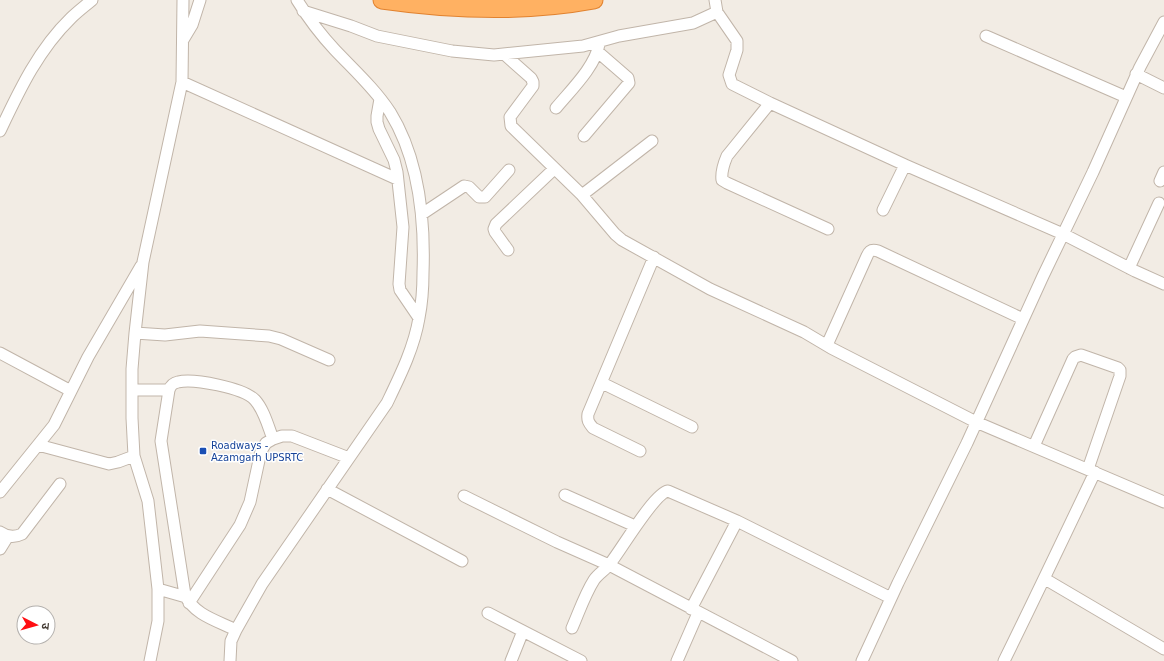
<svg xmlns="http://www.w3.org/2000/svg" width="1164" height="661" font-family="'DejaVu Sans','Noto Sans Devanagari',sans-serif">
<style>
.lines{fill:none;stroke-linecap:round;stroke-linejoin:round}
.minor-casing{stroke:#c1b5a9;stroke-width:13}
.highway-casing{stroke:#e1822f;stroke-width:19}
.minor{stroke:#fff;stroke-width:11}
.highway{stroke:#ffb162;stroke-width:17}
.transit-dot{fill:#1a4fb4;stroke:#fff;stroke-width:1.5}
.labels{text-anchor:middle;stroke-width:3;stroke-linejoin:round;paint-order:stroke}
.transit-label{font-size:10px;fill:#164399;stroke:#fff;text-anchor:start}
</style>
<rect width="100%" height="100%" fill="#f2ece4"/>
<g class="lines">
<!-- minor casing -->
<g class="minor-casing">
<path id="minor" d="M 715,0 L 717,12 L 737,41 L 737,50 L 729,75 L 732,84 L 770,103 L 727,156 C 724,163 721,172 722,180 L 727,183 L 828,229
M 303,11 L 351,26 L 377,36 L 452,51 L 494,55 L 583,46 L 619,36 L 693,23 L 717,12
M 986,36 L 1126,97
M 183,40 L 192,25 L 200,0
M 504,54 L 531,78 L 533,82 L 533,86 L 510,117 L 511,126 L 581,194 L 615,234 L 622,240 L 710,289 L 804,332 L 831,348 L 976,422 L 1164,502
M 1136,74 L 1164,88
M 182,82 L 397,179
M 380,99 L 377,116 L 377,122 L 379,129 L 394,160 L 397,172 L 403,227 L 399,284 L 400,290 L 419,318
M 770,103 L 905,165 L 883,210
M 556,108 C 570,91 596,66 599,44
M 0,131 C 19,91 38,50 71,18 C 77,12 85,6 92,0
M 584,136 L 629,83 L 628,78 L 598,52
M 905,165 L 1063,234 L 1135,271 L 1164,284
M 1160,181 L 1164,172
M 582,195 L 652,141
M 422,214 L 464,186 L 469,187 L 479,197 L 485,197 L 509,170
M 508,250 L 495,232 L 494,229 L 496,224 L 554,169
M 1129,268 L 1159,203
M 135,333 L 165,335 L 200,331 L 269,336 L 281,339 L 329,360
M 827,345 L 867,256 C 869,251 872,249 878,251 L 1023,319
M 0,353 L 71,391
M 602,383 L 692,427
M 132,390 L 169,390
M 38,445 L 109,464 L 118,462 L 134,456
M 1034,446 L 1073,359 L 1075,357 L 1081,355 L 1118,368 L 1120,370 L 1120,376 L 1088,469
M 640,451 L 593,428 C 589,423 587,421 588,414 L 654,257
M 327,489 L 462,561
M 0,492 L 54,425 L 88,357 L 141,266
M 565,495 L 635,526
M 464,496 L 557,542 L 609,565 L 792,661
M 0,532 C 7,537 14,538 22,534 L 60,484
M 0,549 L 8,536
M 1045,579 L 1164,649
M 158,589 L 186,597
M 189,603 L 240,525 L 250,502 L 261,451 L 266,443 L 273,439 L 282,436 L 292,436 L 349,458
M 691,609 L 737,521
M 488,613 L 581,661
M 572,628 C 579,612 585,594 594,580 C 598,574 605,570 609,565 C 620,552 654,493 668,491 L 737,521 L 891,598
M 236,630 C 218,621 194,615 185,595 L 161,441 L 169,390 C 171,385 173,383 178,382 C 193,378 244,388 255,400 C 264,410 268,426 273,439
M 150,661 L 158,621 L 158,589 L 148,501 L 134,456 L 132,418 L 132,369 L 135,333 L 143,262 L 182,82 L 183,0
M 230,661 L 231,641 L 236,630 L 262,584 L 387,403 C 400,376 414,348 419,318 C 422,303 423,288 423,273 C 425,218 419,159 390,112 C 375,89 354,70 335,50 C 321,35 308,18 297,0
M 511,661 L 523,631
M 677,661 L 698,613
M 862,661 L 898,583 L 967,443 L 1043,276 L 1093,172 L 1140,67 L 1164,22
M 1004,661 C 1035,598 1065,535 1095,472"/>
</g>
<!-- highway casing -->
<g class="highway-casing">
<path id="highway" d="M 382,0 C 452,10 524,13 594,0"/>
</g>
<!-- minor -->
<use href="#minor" class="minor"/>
<!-- highway -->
<use href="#highway" class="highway"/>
</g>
<!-- markers -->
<rect class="transit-dot" x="199" y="447" width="8" height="8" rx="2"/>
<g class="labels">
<!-- transit labels -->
<g class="transit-label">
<text x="211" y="449">Roadways -<tspan x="211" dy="12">Azamgarh UPSRTC</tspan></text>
</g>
</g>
<!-- north arrow -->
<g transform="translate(36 625) rotate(96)"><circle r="19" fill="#ffffff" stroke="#b4b1ae"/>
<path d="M0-3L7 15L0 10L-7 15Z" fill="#ff0e12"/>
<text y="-6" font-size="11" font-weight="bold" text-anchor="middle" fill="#443b34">उ</text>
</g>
</svg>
